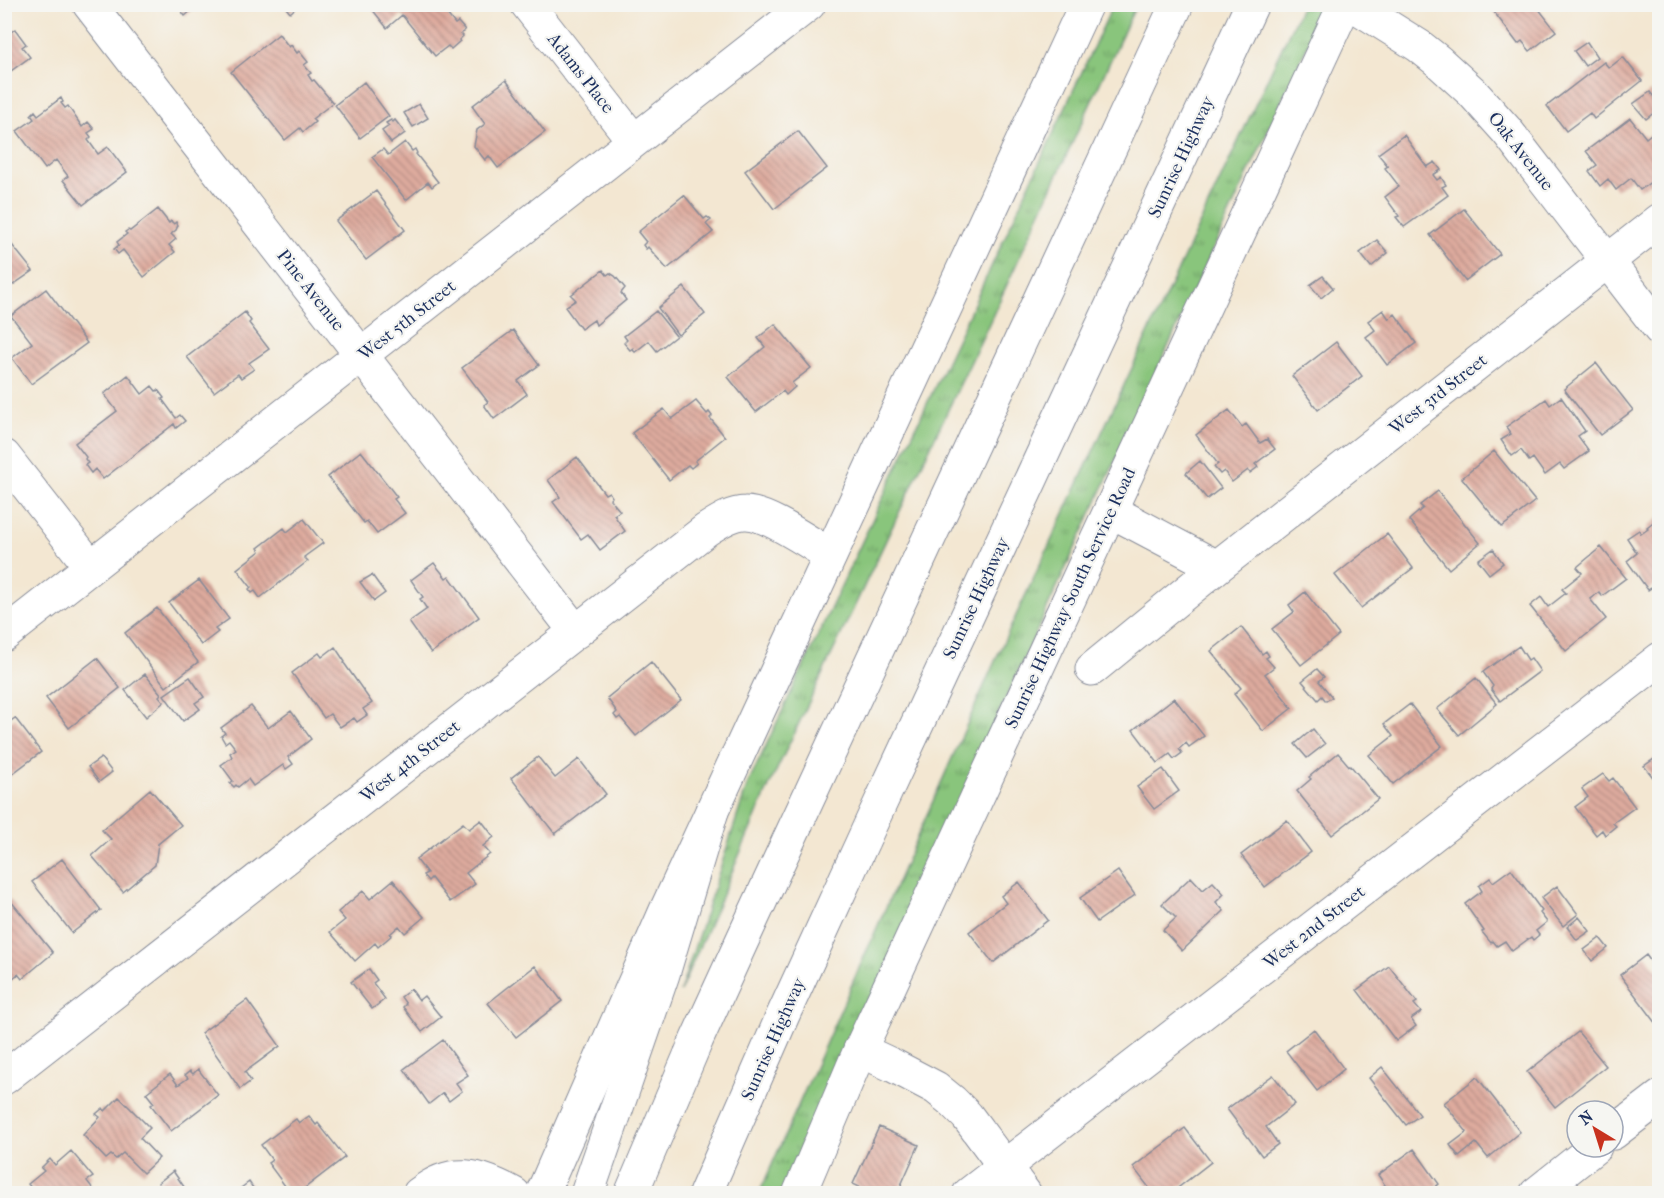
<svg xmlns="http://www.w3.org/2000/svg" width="1664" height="1198" font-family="'IM FELL French Canon',serif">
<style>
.grass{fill:url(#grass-tufts);stroke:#527a6c;stroke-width:1.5}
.building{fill:url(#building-back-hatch)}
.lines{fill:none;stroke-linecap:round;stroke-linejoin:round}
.minor-casing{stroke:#878b98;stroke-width:35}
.major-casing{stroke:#878b98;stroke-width:35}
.highway-casing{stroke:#878b98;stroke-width:35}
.minor{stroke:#fff;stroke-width:33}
.major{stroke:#fff;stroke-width:33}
.highway{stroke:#fff;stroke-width:33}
.labels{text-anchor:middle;stroke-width:4.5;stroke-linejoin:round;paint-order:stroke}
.street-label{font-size:18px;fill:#1b2f5e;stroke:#f6f6f2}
</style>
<defs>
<pattern id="grass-tufts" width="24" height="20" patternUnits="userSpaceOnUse" patternTransform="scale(1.5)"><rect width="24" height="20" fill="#89c57b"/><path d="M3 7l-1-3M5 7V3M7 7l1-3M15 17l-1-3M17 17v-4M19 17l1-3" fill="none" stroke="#6fa068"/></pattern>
<pattern id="building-back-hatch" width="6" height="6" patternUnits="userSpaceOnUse" patternTransform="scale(1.5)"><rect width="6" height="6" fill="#deab9e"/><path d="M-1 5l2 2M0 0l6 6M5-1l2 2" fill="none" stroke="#b38c84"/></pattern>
</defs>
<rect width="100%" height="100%" fill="#f6f6f2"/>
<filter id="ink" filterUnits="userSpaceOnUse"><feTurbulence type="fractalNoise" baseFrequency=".0167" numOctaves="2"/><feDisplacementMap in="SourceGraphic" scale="12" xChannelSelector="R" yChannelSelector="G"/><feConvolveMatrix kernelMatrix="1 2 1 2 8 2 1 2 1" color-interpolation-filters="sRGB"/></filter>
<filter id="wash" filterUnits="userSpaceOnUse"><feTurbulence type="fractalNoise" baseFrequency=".008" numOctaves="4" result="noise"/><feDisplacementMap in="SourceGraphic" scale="24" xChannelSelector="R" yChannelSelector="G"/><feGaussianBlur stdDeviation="1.35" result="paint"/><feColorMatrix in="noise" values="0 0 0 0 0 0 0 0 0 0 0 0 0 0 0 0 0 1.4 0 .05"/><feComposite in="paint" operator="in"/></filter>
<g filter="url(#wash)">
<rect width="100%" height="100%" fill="#f3e7d2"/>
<!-- grass -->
<path class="grass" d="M 1113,5 L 1136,5 L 986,330 L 770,784 L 680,992 L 747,786 L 964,325 Z
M 1302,5 L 1326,5 L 997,717 L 786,1193 L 759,1194 L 999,652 Z"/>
<g id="blocks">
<!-- building -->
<path class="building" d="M 176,4 L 199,4 L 185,16 Z
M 283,4 L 300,4 L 290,13 Z
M 378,4 L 439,4 L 455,24 L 458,22 L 465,30 L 461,34 L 463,36 L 459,40 L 460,41 L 451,49 L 448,46 L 435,56 L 402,15 L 387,28 L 372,9 Z
M 1488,4 L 1535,4 L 1556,31 L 1530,51 L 1522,41 L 1518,44 Z
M 4,23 L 11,32 L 15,29 L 26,44 L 22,47 L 30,57 L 4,76 Z
M 279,34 L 289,47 L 291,45 L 297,53 L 299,51 L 308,62 L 304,65 L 311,73 L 308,75 L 312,81 L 314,80 L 333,103 L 312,119 L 315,122 L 303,132 L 300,128 L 285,140 L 231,72 Z
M 1587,42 L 1597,57 L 1585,66 L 1574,51 Z
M 1623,57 L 1642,81 L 1594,119 L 1590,113 L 1566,131 L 1547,106 L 1604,62 L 1609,68 Z
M 506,80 L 545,132 L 498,168 L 489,156 L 485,160 L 474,146 L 477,130 L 485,124 L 472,106 Z
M 364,82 L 389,116 L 360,138 L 335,105 Z
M 1650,92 L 1660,104 L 1660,108 L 1646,119 L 1633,104 Z
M 61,98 L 63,102 L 61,103 L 65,108 L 68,106 L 82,127 L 88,122 L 94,129 L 88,133 L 91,137 L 88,140 L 98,154 L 108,147 L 127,172 L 83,205 L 63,180 L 68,176 L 56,160 L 45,169 L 17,131 L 34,119 L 31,115 L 35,111 L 38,115 Z
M 419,104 L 428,118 L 413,127 L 404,113 Z
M 1630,118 L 1646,138 L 1656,130 L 1660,130 L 1660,175 L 1640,190 L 1631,178 L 1616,190 L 1608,179 L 1600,186 L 1589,171 L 1597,165 L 1586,151 Z
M 391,120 L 393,122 L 395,120 L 405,133 L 391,143 L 382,131 L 389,126 L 386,123 Z
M 798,131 L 827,168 L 774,209 L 745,171 Z
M 1404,135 L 1427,167 L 1435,162 L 1441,170 L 1433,175 L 1437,180 L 1441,177 L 1446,185 L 1442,187 L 1448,195 L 1404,227 L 1396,217 L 1399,216 L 1385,197 L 1399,186 L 1385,168 L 1388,166 L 1378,154 Z
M 405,142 L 412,151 L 415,149 L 417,153 L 416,154 L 438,182 L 432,187 L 428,182 L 406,200 L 372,157 L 383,149 L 388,155 Z
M 376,191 L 405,230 L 366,260 L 336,221 Z
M 684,195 L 704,219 L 707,217 L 711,220 L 706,224 L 713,232 L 667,269 L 648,247 L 646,249 L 643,245 L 646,242 L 638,232 Z
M 158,209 L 169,223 L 171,221 L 174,224 L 176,222 L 178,225 L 176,230 L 171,234 L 176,239 L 169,245 L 175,252 L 144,277 L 123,250 L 118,254 L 114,249 L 119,245 L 117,242 L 127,234 L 125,232 L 128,230 L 130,231 Z
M 1464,209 L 1500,254 L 1465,281 L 1430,235 Z
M 4,235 L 33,271 L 4,291 Z
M 1377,240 L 1388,253 L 1371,267 L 1360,253 Z
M 603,270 L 607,275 L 610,273 L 615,276 L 625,288 L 621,293 L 626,300 L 596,325 L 594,320 L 581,329 L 565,307 L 576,300 L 571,295 Z
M 1323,276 L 1333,288 L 1321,298 L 1310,285 Z
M 684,287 L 705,314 L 678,335 L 658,308 Z
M 46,289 L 87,343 L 31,384 L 12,358 L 32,343 L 11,316 Z
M 1383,310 L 1389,319 L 1395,314 L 1416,343 L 1387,365 L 1366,337 L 1375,330 L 1368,321 Z
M 656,311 L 676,336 L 657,351 L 649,341 L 635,352 L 633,348 L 630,350 L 624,343 L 627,340 L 624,336 Z
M 245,312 L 251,321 L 249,323 L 269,349 L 249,363 L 254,369 L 241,378 L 238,374 L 214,392 L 187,357 Z
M 775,324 L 811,368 L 792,383 L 795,387 L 786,395 L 783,391 L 756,412 L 728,377 L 765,347 L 758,338 Z
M 513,330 L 539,365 L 518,381 L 527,394 L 494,419 L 484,405 L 488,402 L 462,368 Z
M 1336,342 L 1362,376 L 1318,410 L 1292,376 Z
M 1596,363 L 1633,410 L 1600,435 L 1564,389 Z
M 128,375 L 142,394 L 152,386 L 156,391 L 158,390 L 164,398 L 162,399 L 176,418 L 180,415 L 185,421 L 176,428 L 174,424 L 103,479 L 95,469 L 91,473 L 85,465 L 88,463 L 85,459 L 86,457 L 75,443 L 117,411 L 104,394 Z
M 1561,397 L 1585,431 L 1578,436 L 1589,451 L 1564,469 L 1560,464 L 1545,475 L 1533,458 L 1529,461 L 1521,450 L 1512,456 L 1501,440 L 1511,434 L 1506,427 L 1546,399 L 1550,405 Z
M 696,401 L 707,414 L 709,412 L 712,416 L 710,418 L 725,437 L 695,461 L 697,463 L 691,468 L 688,465 L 669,480 L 632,433 L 664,409 L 672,419 Z
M 1229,410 L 1242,427 L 1246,424 L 1260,443 L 1267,439 L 1275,449 L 1255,464 L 1258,467 L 1250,473 L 1248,470 L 1232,482 L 1224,471 L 1220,474 L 1214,467 L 1218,464 L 1196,435 Z
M 361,451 L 397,497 L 394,499 L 405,513 L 377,534 L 367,521 L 364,523 L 328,477 Z
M 1494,451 L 1535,501 L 1502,527 L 1462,478 Z
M 577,457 L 605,494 L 609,492 L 612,497 L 610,499 L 620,511 L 614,515 L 625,531 L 600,550 L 588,534 L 581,539 L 553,502 L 560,497 L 548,480 Z
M 1200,461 L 1221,488 L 1207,499 L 1186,473 Z
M 1438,491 L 1480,543 L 1449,569 L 1409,520 L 1423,508 L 1420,505 Z
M 1660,517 L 1660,582 L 1648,590 L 1627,561 L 1637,553 L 1627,538 L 1639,530 L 1641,534 L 1648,529 L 1647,527 Z
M 304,519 L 323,543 L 304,557 L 308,561 L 260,598 L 255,591 L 252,593 L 249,589 L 251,587 L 237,569 L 260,551 L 258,548 L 284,528 L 287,532 Z
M 1387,534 L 1413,568 L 1361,608 L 1335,575 Z
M 1601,547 L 1626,578 L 1602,596 L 1599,592 L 1590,599 L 1606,619 L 1566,651 L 1530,606 L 1541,597 L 1548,607 L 1566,593 L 1562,589 L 1582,573 L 1577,567 Z
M 1493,549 L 1503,563 L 1489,574 L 1478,560 Z
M 434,563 L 446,578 L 449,576 L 479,617 L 431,653 L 409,622 L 427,609 L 420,599 L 423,597 L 411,580 Z
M 372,575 L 385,593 L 374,601 L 360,582 Z
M 199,580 L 229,619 L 215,629 L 218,632 L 201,645 L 169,603 Z
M 1305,592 L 1339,635 L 1301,665 L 1272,629 L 1294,612 L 1289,605 Z
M 157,608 L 198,662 L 166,687 L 125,633 Z
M 1241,627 L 1262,654 L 1266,651 L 1269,656 L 1266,658 L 1274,667 L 1265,674 L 1292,708 L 1263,731 L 1234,694 L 1241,688 L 1211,651 Z
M 1519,646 L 1528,660 L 1531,658 L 1540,671 L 1500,701 L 1491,689 L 1493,686 L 1483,672 Z
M 335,647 L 345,662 L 344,663 L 372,703 L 363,709 L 367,715 L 357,722 L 354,718 L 340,727 L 330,714 L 324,718 L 292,673 L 319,653 L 322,657 Z
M 97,658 L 120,688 L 69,728 L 46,698 Z
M 651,662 L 681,700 L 636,736 L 620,717 L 617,719 L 614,715 L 617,712 L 607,698 Z
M 1317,669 L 1324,677 L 1319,681 L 1332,697 L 1326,701 L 1322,696 L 1318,700 L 1302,681 Z
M 145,674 L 161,694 L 159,696 L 164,702 L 146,717 L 125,690 Z
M 190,677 L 204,697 L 195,703 L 200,709 L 183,721 L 164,695 Z
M 1476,678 L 1497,704 L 1459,735 L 1437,709 Z
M 1174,698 L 1204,736 L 1189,747 L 1186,743 L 1179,749 L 1182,753 L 1174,759 L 1170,754 L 1158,763 L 1133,730 Z
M 1410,704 L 1442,746 L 1393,784 L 1369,755 L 1393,736 L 1384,724 Z
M 251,706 L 268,728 L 291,711 L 311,739 L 288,757 L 293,764 L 286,769 L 283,765 L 253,786 L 248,779 L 238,787 L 236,785 L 234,787 L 230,783 L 233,781 L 221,765 L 232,757 L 230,753 L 236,749 L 229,740 L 225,743 L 221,736 L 225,733 L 221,728 Z
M 15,718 L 41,752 L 4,780 L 4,726 Z
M 1313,729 L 1325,744 L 1307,758 L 1295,744 Z
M 1338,753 L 1350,767 L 1351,766 L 1378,799 L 1332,835 L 1297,791 L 1311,779 L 1309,777 Z
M 1660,755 L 1660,786 L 1644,766 Z
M 538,757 L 555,778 L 579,759 L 606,794 L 555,834 L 511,778 Z
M 101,758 L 112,772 L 99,782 L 88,767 Z
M 1163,769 L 1179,791 L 1154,809 L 1137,787 Z
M 1603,774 L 1609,781 L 1613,778 L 1635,807 L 1613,823 L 1616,826 L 1605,835 L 1602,830 L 1596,835 L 1575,807 L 1588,797 L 1582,789 Z
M 150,789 L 181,825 L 158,844 L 155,865 L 123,892 L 92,856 L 111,839 L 102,830 Z
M 481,820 L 494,837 L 483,846 L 490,854 L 466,873 L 475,884 L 450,902 L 431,878 L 428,881 L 423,875 L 427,873 L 416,859 L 463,823 L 469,829 Z
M 1287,820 L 1311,852 L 1265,887 L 1241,855 Z
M 62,859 L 101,910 L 72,933 L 32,882 Z
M 1511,869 L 1542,911 L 1540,913 L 1547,922 L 1536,931 L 1539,935 L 1533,940 L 1531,937 L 1512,951 L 1505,941 L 1497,946 L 1493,941 L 1491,943 L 1482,932 L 1484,931 L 1465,904 L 1482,891 L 1479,886 L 1490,878 L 1493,882 Z
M 1118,871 L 1135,895 L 1097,922 L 1080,898 Z
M 1191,877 L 1203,890 L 1213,882 L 1224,894 L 1216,902 L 1224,911 L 1182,951 L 1163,930 L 1176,918 L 1162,904 Z
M 393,880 L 424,917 L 405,933 L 399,926 L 390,934 L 392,935 L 378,947 L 375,943 L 355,961 L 330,932 L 345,920 L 338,912 L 363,891 L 370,899 Z
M 1019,882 L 1048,920 L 993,963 L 969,932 L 1006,903 L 1001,896 Z
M 1557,886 L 1578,914 L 1563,926 L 1541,898 Z
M 10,900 L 53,953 L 22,979 L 18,974 L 6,984 L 4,981 L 4,905 Z
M 1579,917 L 1590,931 L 1577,940 L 1567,927 Z
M 1600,938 L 1608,948 L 1592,961 L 1584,950 Z
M 1646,955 L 1657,970 L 1660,968 L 1660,1022 L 1657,1024 L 1620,975 Z
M 535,966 L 562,1001 L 516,1037 L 488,1003 Z
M 1389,966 L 1417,1002 L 1414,1004 L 1421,1012 L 1411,1019 L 1416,1026 L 1396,1041 L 1357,990 Z
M 369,969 L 377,980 L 373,983 L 385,999 L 372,1009 L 351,982 Z
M 411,989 L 419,1000 L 424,996 L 441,1017 L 422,1032 L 403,1007 L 406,1004 L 401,997 Z
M 247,1000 L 280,1046 L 245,1072 L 251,1081 L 240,1089 L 201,1033 Z
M 1314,1029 L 1344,1069 L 1317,1091 L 1286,1051 Z
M 1578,1032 L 1606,1066 L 1555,1107 L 1527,1072 Z
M 443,1040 L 468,1075 L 456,1083 L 462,1091 L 449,1101 L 443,1093 L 429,1104 L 404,1069 Z
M 1382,1067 L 1420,1115 L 1406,1125 L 1369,1078 Z
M 198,1069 L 218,1095 L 171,1131 L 151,1105 L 154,1103 L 146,1093 L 170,1074 L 178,1085 L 188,1078 L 185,1075 L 190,1071 L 193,1074 Z
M 1273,1075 L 1295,1104 L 1266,1127 L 1278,1144 L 1262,1156 L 1227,1109 Z
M 1477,1077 L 1520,1132 L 1488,1158 L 1476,1143 L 1459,1157 L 1450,1145 L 1467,1132 L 1444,1103 Z
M 119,1097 L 150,1128 L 140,1138 L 159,1158 L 143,1173 L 123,1153 L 116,1159 L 111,1155 L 106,1159 L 83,1135 L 100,1117 L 96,1114 L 103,1108 L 105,1111 Z
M 309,1116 L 316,1125 L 318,1123 L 345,1157 L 297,1194 L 291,1194 L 268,1163 L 272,1160 L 261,1145 L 296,1119 L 299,1123 Z
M 879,1127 L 919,1145 L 897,1194 L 874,1194 L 853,1184 Z
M 1185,1128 L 1211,1162 L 1170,1194 L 1154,1194 L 1133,1167 Z
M 1414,1149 L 1439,1184 L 1426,1194 L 1391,1194 L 1378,1175 Z
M 71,1151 L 93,1177 L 87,1181 L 97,1194 L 36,1194 L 28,1184 L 44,1171 L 41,1168 L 50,1159 L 55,1165 Z
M 173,1171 L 189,1194 L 166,1194 L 158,1183 Z
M 249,1182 L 257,1194 L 233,1194 Z
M 155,1188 L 159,1194 L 147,1194 Z"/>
</g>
</g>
<g filter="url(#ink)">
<use href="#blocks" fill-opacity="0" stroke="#878b98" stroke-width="1.5"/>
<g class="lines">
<!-- minor casing -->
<g class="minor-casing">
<path id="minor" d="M 89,4 L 576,632
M 527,4 L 634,141
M 1352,4 L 1419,46 L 1438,61 L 1472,92 L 1507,131 L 1660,329
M 4,456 L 91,567
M 1111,511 L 1217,567
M 4,635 L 809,4
M 1092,669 L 1217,567 L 1660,220
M 860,1050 L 894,1066 L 936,1088 L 952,1101 L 967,1116 L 1025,1194
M 4,1078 L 706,530 C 717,523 731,513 745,513 C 766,512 811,544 830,555
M 1613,1133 L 1660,1097
M 419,1194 C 453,1167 478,1175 514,1194
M 969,1194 L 1660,659
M 1536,1194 L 1595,1147"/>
</g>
<!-- major casing -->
<g class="major-casing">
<path id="major" d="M 542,1194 L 667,908 L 1086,4
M 799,1194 L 860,1050 L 1345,4"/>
</g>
<!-- highway casing -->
<g class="highway-casing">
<path id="highway" d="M 587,1194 L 663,974 L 712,811
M 631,1194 L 697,1039 L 741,943 L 1177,4
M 705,1194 L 783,1015 L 873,819 L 1252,4"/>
</g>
<!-- minor -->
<use href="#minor" class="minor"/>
<!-- major -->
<use href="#major" class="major"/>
<!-- highway -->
<use href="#highway" class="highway"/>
</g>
</g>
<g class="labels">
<!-- street labels -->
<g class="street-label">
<text transform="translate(581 73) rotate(52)" y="6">Adams Place</text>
<text transform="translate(1521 151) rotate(52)" y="6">Oak Avenue</text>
<text transform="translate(1181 157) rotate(-65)" y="6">Sunrise Highway</text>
<text transform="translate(311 290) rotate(52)" y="6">Pine Avenue</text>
<text transform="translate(407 320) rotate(-38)" y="6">West 5th Street</text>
<text transform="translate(1438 394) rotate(-38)" y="6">West 3rd Street</text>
<text transform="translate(976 598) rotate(-65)" y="6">Sunrise Highway</text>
<text transform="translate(1070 598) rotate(-65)" y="6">Sunrise Highway South Service Road</text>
<text transform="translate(410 761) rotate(-38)" y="6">West 4th Street</text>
<text transform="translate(1314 927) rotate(-38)" y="6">West 2nd Street</text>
<text transform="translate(773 1039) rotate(-66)" y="6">Sunrise Highway</text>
</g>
</g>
<!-- margin -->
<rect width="1664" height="1198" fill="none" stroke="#f6f6f2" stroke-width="24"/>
<!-- north arrow -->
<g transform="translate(1595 1129) rotate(322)"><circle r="28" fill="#f6f6f2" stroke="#9ea6b7" stroke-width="1.5"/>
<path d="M0-4.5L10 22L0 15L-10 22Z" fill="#c8321e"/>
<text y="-9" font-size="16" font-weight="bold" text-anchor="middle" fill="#1b2f5e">N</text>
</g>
</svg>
